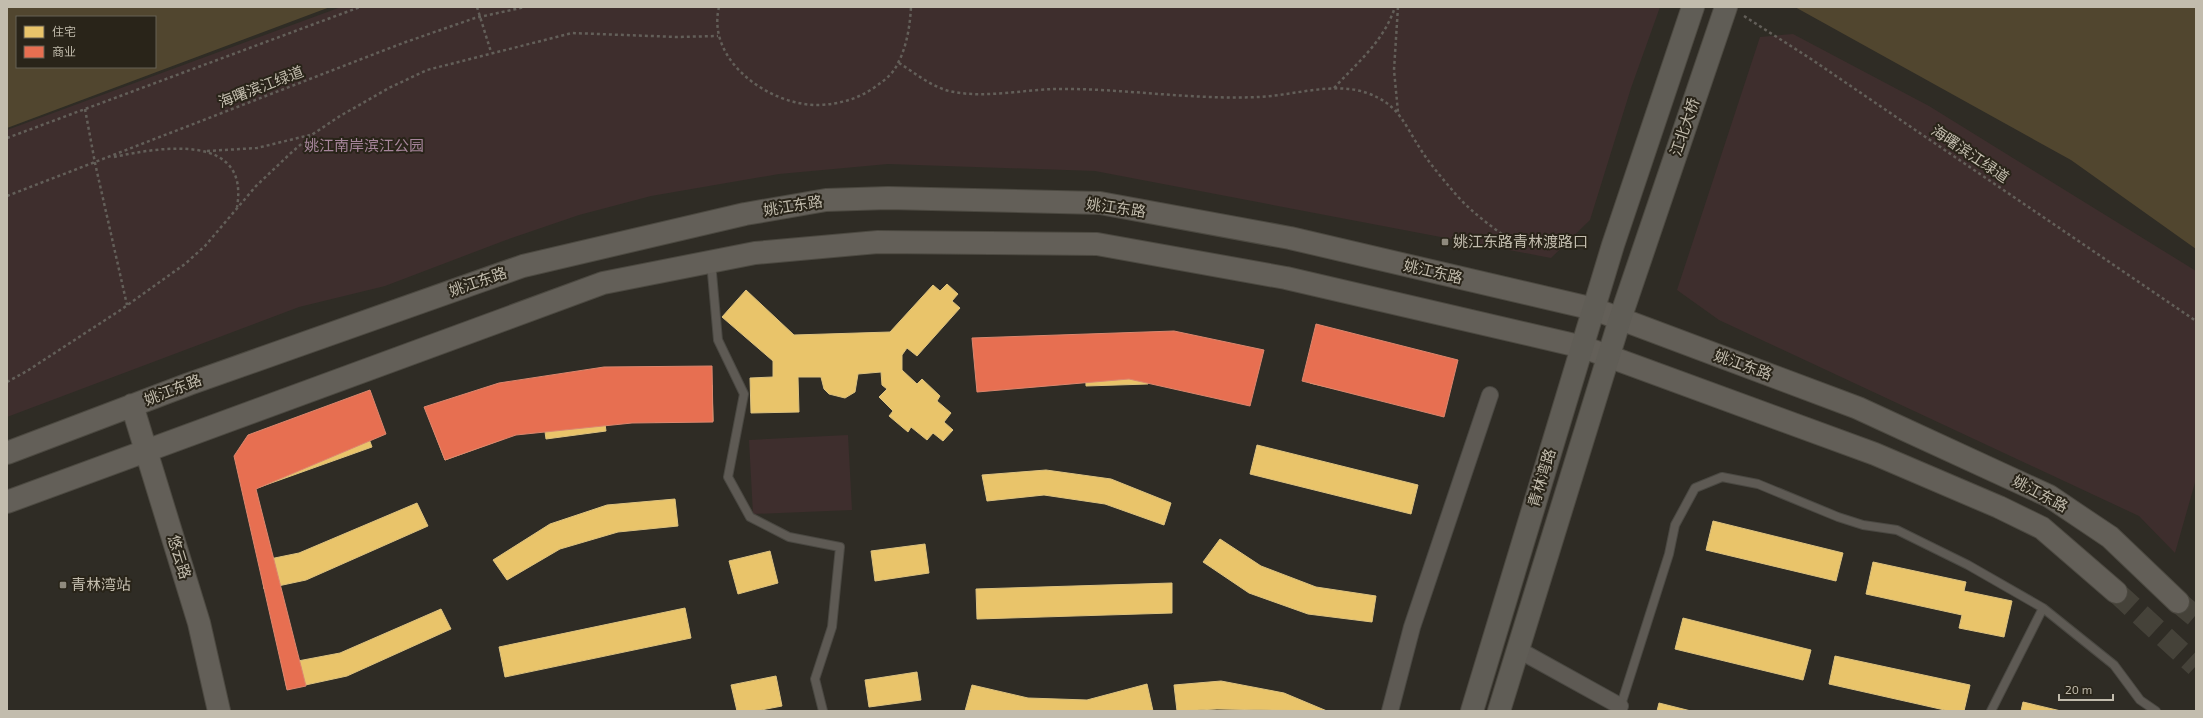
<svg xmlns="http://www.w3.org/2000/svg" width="2203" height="718" font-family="'Exo 2','Noto Sans SC',sans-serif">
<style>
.green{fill:#3e2e2d}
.water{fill:#51462f;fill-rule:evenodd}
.homes{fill:#e9c46a;stroke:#ddc27e}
.shops{fill:#e76f51;stroke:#dc866d}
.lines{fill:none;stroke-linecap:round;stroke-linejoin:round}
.secondary-tunnel{stroke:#454239;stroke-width:22;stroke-dasharray:22 11;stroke-linecap:butt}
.lane-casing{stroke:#4a4842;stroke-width:10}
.street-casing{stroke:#4a4842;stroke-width:18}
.secondary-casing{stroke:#4c4941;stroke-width:24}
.primary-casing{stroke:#4c4941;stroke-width:24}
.path{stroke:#635f59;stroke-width:2.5;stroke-dasharray:3 3;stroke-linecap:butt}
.lane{stroke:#5e5a54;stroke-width:8}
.street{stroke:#5e5a54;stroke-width:16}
.secondary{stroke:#635f58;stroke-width:22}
.primary{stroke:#605d56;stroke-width:22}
.poi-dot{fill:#8f8a7d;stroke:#292419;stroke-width:1.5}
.labels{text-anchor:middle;stroke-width:4;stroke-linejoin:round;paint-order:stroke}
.street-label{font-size:15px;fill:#c2bcad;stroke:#292419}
.park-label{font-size:15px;fill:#a6859b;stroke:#292419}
.poi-label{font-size:15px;fill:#c2bcad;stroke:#292419;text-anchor:start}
</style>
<rect width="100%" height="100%" fill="#2f2c25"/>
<!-- green -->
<path class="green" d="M 341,7 L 1660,7 L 1631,88 L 1590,220 L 1551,258 L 1095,171 L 888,164 L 779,174 L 651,196 L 579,215 L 506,240 L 385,286 L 299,307 L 7,417 L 7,130 Z
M 1793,34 L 1929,106 L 2196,271 L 2196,479 L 2175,553 L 2139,516 L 1719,320 L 1677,290 L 1760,37 Z
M 848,435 L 852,510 L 753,514 L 749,440 Z"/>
<!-- water -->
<path class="water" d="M 7,7 L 330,7 L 7,128 ZM 17,17 L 155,17 L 155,67 L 17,67 Z
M 1795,7 L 2196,7 L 2196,249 L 2071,160 Z"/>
<!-- homes -->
<path class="homes" d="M 947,284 L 958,294 L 952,301 L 960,308 L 917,356 L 907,348 L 902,355 L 902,370 L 917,384 L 922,379 L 940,396 L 937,401 L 951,413 L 944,422 L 953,430 L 943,441 L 933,433 L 927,440 L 911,427 L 908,432 L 889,416 L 893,411 L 879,397 L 887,389 L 882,385 L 881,372 L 858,374 L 855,392 L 845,398 L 829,394 L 824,389 L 821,377 L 798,377 L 799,412 L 751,413 L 750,378 L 773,377 L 773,361 L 722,317 L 746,290 L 794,335 L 890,332 L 933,285 L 940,291 Z
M 1318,347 L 1447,377 L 1439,413 L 1310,383 Z
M 1032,349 L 1035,386 L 979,390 L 976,354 Z
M 1200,350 L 1257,363 L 1247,403 L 1191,390 Z
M 1147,355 L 1148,384 L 1086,386 L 1085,357 Z
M 712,385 L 713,421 L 655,422 L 654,386 Z
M 601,395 L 606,431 L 546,439 L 541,403 Z
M 489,402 L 503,439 L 445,460 L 431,423 Z
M 360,414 L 372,447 L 260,487 L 249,453 Z
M 1257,445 L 1418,485 L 1411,514 L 1250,474 Z
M 1046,470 L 1111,479 L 1171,503 L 1164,525 L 1105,504 L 1044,495 L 987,501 L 982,475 Z
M 675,499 L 678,526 L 618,532 L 560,549 L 507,580 L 493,560 L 550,524 L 607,505 Z
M 417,503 L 428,526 L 306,580 L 264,589 L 260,561 L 299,553 Z
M 1713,521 L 1843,553 L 1836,581 L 1706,550 Z
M 1220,539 L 1261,566 L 1316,587 L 1376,596 L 1372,622 L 1308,614 L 1249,593 L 1203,562 Z
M 925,544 L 929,573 L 875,581 L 871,551 Z
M 770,551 L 778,583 L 738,594 L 729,561 Z
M 1873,562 L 1966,582 L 1964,591 L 2012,601 L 2004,637 L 1959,628 L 1962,615 L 1866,594 Z
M 1172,583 L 1172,613 L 977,619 L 976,589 Z
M 685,608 L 691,638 L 505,677 L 499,647 Z
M 441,609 L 451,629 L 347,676 L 287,689 L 282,664 L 340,653 Z
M 1683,618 L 1811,650 L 1803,680 L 1675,649 Z
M 1835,656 L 1970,685 L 1964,711 L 1949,711 L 1829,684 Z
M 917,672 L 921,700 L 869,707 L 865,680 Z
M 776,676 L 782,706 L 756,711 L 737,711 L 731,685 Z
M 1221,681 L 1284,693 L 1327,711 L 1217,709 L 1177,711 L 1174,685 Z
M 1147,684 L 1153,711 L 965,711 L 972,685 L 1028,698 L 1087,700 Z
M 2023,702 L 2061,711 L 2021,711 Z
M 1659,703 L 1691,711 L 1657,711 Z"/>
<!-- shops -->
<path class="shops" d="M 1316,324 L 1458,360 L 1444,417 L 1302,381 Z
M 1174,331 L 1264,350 L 1250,406 L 1129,379 L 977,392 L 972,338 Z
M 712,366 L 713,422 L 632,423 L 516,435 L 445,460 L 424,407 L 499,383 L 604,367 Z
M 370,390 L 386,434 L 256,489 L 306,686 L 287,690 L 234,456 L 248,435 Z"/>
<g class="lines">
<!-- secondary-tunnel -->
<path class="secondary-tunnel" d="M 2116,592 L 2196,666
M 2178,602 L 2196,617"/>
<!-- lane casing -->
<g class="lane-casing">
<path id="lane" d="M 711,262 L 718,340 L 744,394 L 728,477 L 750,517 L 789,537 L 840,547 L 832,627 L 815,679 L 823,711
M 1620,708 L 1669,554 L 1675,525 L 1695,488 L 1722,477 L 1758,484 L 1838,517 L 1863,525 L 1897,530 L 1968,565 L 2043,608 L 2114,665 L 2140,700 L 2156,711
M 1991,711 L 2043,608"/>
</g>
<!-- street casing -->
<g class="street-casing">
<path id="street" d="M 1517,649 L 1620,706
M 1390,711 L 1412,627 L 1490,395"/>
</g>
<!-- secondary casing -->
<g class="secondary-casing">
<path id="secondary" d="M 132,405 L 199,623 L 219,711
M 7,453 L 189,384 L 523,266 L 745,214 L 826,200 L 888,198 L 1100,203 L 1290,238 L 1594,309 L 1858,408 L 2049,496 L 2110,537 L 2178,602
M 7,502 L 603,283 L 755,253 L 878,242 L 1097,244 L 1286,278 L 1583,347 L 1875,454 L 1999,507 L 2042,528 L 2116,592"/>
</g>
<!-- primary casing -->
<g class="primary-casing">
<path id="primary" d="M 1472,711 L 1613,245 L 1693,7
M 1499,711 L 1620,319 L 1726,7"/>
</g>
<!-- path -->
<path class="path" d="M 477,7 L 491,52
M 719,7 C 706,61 770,106 819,105 C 840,104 858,99 875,87 C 885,80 893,74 898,63 C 907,46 910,25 911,7
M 1398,7 L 1394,70 L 1398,112
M 1744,16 L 1811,59 L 2196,321
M 899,63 C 915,73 934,89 954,92 C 986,98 1022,90 1055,89 C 1122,88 1189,100 1257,97 C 1292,96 1334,81 1367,93 C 1399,104 1404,124 1421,150 C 1430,164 1442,178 1453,191 C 1470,212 1495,229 1517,245
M 1334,88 C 1358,62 1384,41 1395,7
M 85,109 L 95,163 L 127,305
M 7,138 L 360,7
M 207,151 L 257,148 L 310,135
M 114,157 C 160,147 250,132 237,207
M 7,196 L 403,43 L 475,18 L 525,7
M 7,382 L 27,371 L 119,311 L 185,264 L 205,246 L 256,186 L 292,152 L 313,134 L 340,116 L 389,88 L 427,70 L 572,33 L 677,37 L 718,36"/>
<!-- lane -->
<use href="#lane" class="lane"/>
<!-- street -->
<use href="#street" class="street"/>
<!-- secondary -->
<use href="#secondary" class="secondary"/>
<!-- primary -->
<use href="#primary" class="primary"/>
</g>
<!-- markers -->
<g class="poi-dot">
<rect x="1441" y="238" width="8" height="8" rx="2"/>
<rect x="59" y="581" width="8" height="8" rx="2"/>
</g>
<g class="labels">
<!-- street labels -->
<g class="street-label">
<text transform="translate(261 87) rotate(-21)" y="5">海曙滨江绿道</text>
<text transform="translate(1685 127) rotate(-71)" y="5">江北大桥</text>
<text transform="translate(1970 154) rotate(34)" y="5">海曙滨江绿道</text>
<text transform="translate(793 206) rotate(-9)" y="5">姚江东路</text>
<text transform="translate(1116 208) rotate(8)" y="5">姚江东路</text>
<text transform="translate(1433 272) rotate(13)" y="5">姚江东路</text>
<text transform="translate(478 282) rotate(-19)" y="5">姚江东路</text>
<text transform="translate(1743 365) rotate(20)" y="5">姚江东路</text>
<text transform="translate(173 390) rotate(-21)" y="5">姚江东路</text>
<text transform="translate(1542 478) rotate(-73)" y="5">青林湾路</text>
<text transform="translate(2040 494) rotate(28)" y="5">姚江东路</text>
<text transform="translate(179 557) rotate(73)" y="5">悠云路</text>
</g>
<!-- park labels -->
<g class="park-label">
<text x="364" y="151">姚江南岸滨江公园</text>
</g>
<!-- poi labels -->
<g class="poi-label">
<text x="1453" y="247">姚江东路青林渡路口</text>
<text x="71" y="590">青林湾站</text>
</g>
</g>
<!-- border -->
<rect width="2203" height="718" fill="none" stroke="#c2bcad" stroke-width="16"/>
<!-- legend -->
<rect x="16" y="16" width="140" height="52" fill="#292419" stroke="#666154"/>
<rect x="24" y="26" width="20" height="12" fill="#e9c46a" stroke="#666154"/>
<text x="52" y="36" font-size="12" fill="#c2bcad">住宅</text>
<rect x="24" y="46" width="20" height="12" fill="#e76f51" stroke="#666154"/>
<text x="52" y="56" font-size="12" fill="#c2bcad">商业</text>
<!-- scale -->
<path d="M2059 694v6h54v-6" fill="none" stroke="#c2bcad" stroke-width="2"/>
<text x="2065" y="694" font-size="12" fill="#c2bcad" stroke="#292419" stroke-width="3" paint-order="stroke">20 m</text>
</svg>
